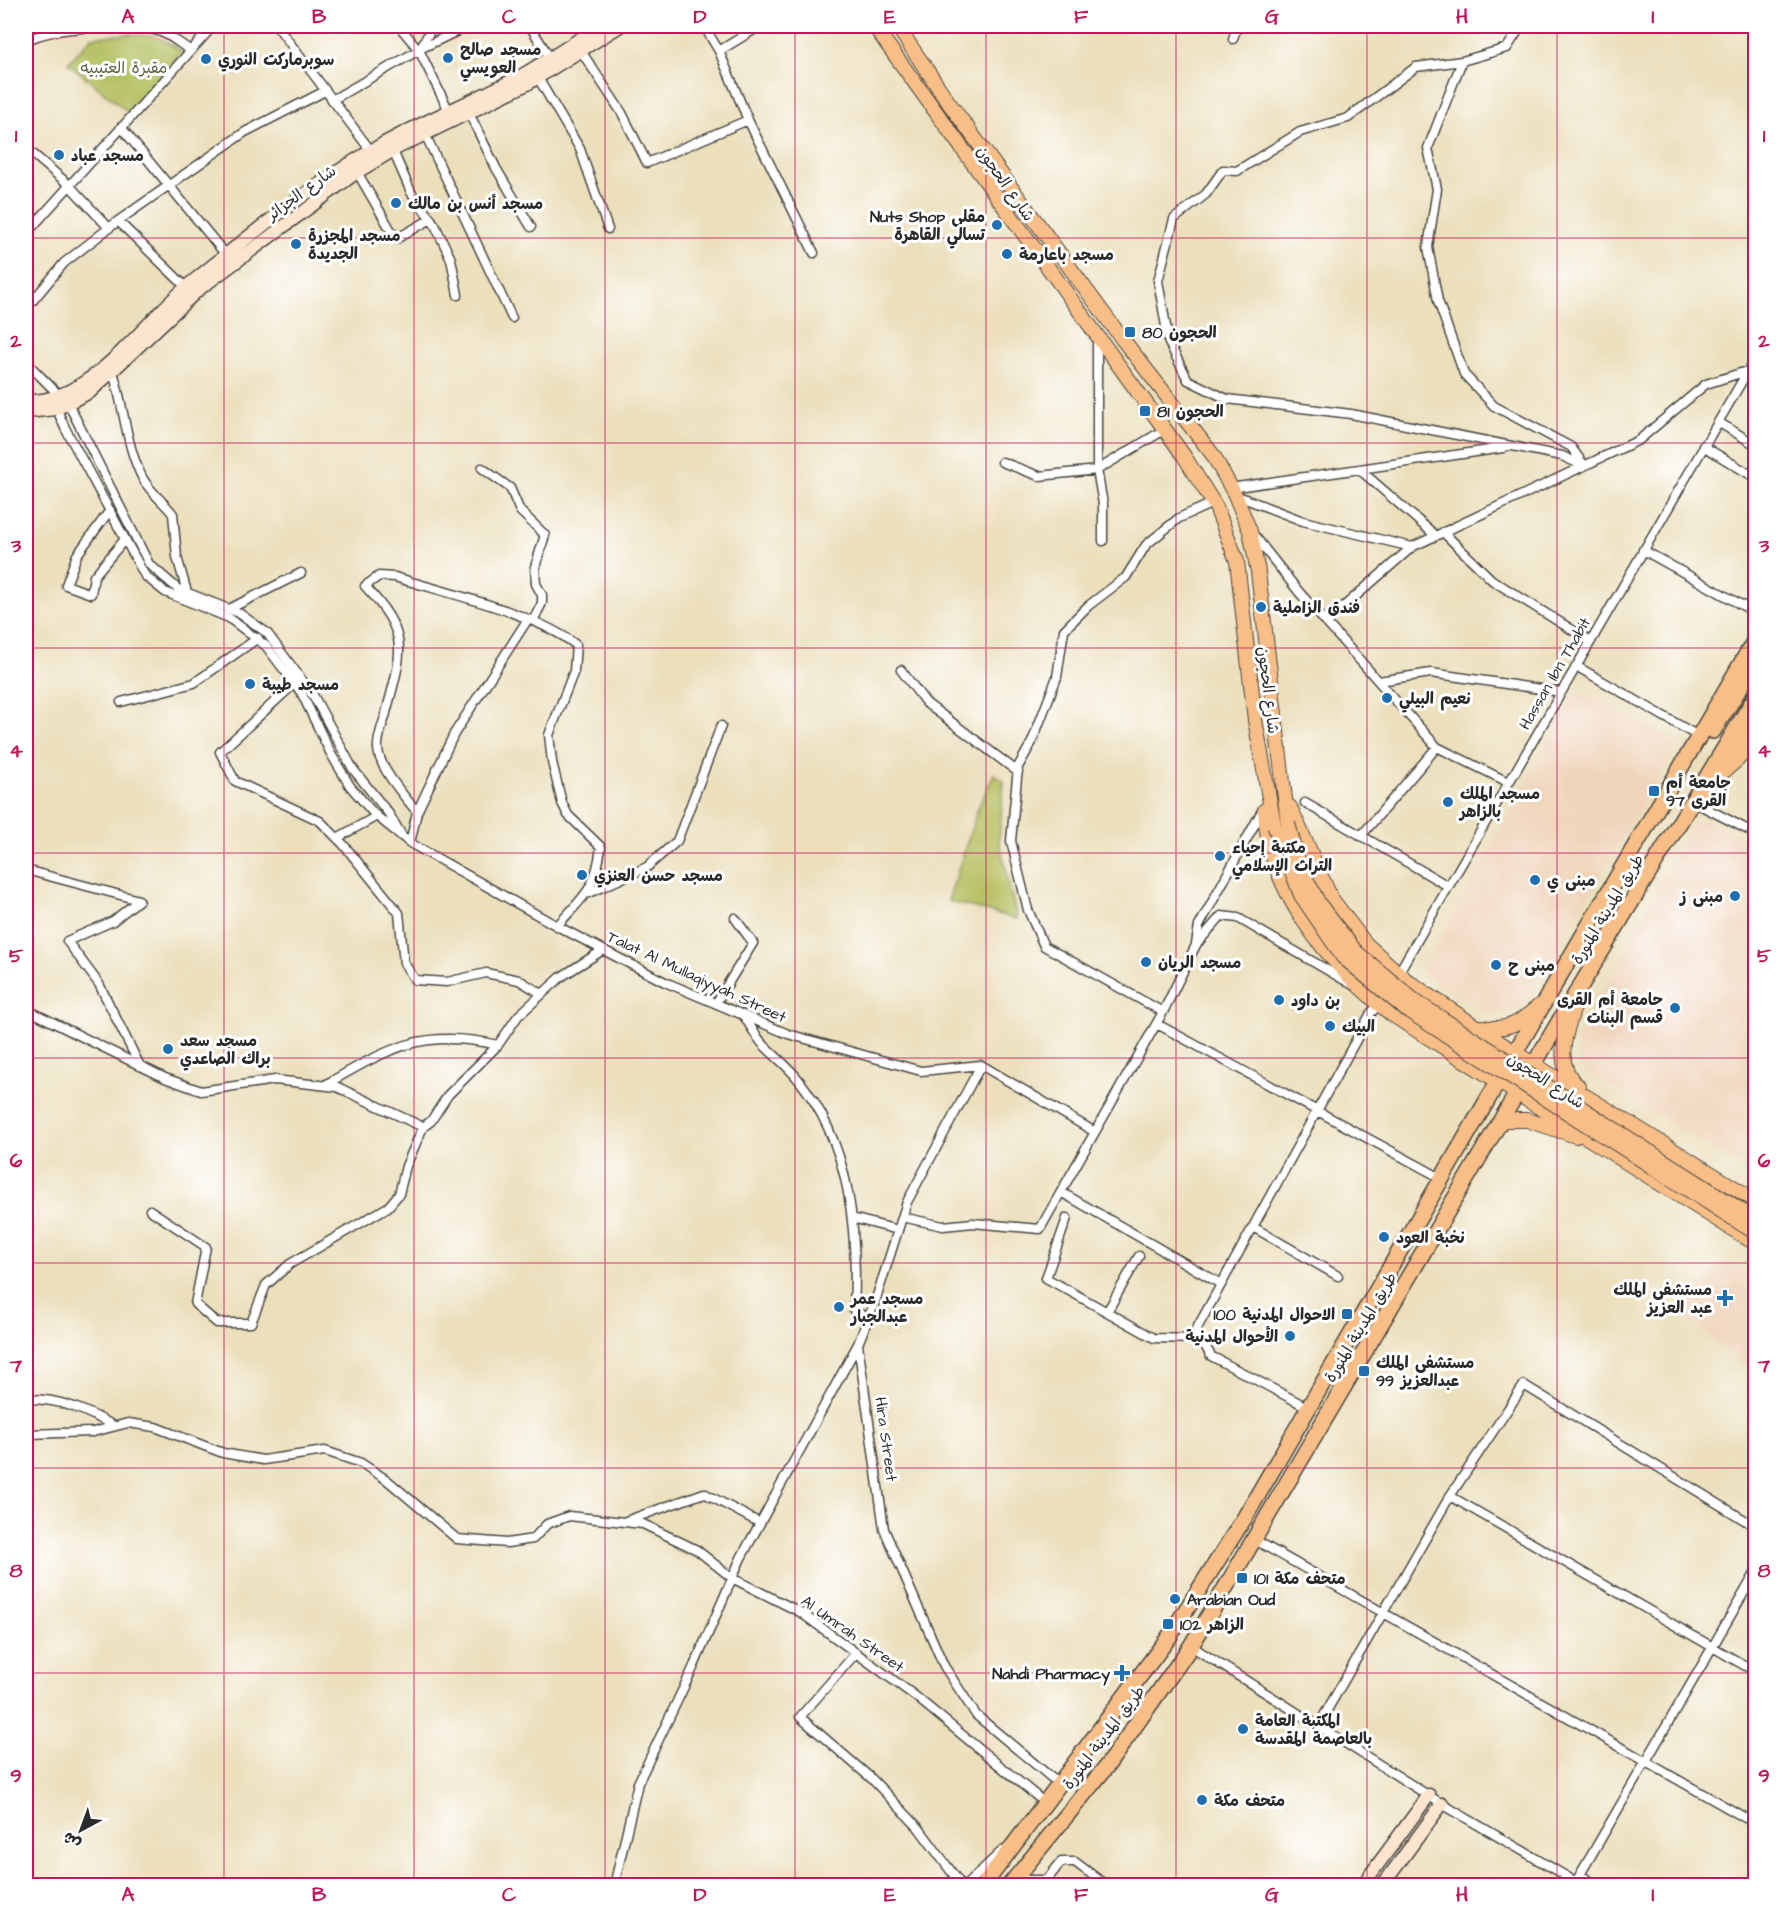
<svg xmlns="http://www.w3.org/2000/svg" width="1781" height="1911" font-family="'Architects Daughter','Playpen Sans Arabic',sans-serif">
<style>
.built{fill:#f0d5bc}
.green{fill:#b5c163;stroke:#707647;stroke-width:1.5}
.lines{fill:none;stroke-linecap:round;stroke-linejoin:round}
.street-casing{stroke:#484641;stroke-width:11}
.secondary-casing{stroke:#484641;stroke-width:15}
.primary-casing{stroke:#484641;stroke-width:16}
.highway-casing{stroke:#484641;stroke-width:18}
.street{stroke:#fff;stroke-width:8}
.secondary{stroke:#fce5cf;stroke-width:12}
.primary{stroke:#f7be87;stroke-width:14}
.highway{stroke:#f7be87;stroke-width:15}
.primary-bridge-casing{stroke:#484641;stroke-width:16;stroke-linecap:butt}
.primary-bridge{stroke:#f7be87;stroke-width:14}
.grid{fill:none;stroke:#c2185b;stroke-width:1.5;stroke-opacity:0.55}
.poi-dot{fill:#1f6fb2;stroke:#fff;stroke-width:2}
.labels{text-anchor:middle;stroke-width:6;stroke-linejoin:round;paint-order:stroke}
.poi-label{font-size:16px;font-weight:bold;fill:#2b2b2b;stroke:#fff;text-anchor:start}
.park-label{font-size:16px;fill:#5b603f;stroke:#fff}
.street-label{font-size:16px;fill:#2b2b2b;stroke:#fff}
.neatline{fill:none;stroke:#c2185b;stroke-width:2}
.grid-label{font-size:20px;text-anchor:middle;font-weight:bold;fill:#c2185b}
</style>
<rect width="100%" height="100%" fill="#fff"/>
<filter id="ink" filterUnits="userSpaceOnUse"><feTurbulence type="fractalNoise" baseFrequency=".0167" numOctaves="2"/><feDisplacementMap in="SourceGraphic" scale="12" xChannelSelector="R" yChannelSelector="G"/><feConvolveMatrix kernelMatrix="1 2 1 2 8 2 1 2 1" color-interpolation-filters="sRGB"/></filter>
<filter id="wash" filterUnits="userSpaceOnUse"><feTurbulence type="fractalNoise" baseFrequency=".008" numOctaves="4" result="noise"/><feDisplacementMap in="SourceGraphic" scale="24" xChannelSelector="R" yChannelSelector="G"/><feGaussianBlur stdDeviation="1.35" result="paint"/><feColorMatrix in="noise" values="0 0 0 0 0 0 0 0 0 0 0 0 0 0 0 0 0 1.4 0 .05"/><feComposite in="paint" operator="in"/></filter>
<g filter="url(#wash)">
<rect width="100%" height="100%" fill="#ebdfbc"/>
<!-- built -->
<path class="built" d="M 1584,692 L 1673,740 L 1676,748 L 1520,1010 L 1490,1014 L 1422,973 L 1572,696 Z
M 1706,819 L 1755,846 L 1755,1175 L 1582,1069 L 1576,1039 L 1611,977 L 1690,824 Z
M 1724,1257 L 1755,1280 L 1755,1372 L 1681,1315 Z"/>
<!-- green -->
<path class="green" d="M 129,34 L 158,37 L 182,51 L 129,113 L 68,63 L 92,37 Z
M 994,774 L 1004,781 L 999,839 L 1017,919 L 948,901 L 978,808 Z"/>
</g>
<g filter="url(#ink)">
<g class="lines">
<!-- street casing -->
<g class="street-casing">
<path id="street" d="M 277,26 L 371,151
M 399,26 L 419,50 L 449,111
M 530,26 L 550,58
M 704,26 L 719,51 L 748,120 L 814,253
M 1521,26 L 1507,48 L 1462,61 L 1416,67 L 1348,118 L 1300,132 L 1237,171 L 1223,170 L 1206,194 L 1174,219 L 1158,281 L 1169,343 L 1188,380 L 1227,399 L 1351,414 L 1562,456 L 1584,466
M 1233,39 L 1237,26
M 26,41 C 50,27 130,22 158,31 C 169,34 180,44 190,50
M 422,48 L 468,26
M 581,51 L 622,113 L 647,163 L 748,120
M 719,51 L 760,26
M 1462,61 L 1428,148 L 1437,189 L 1428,247 L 1438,301 L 1464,374 L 1494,406 L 1571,447 L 1584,465
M 538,78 L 580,149 L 608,229
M 332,100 L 419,50 L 433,26
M 469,113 L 496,168 L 531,227
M 121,127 L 226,255
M 425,134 L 512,318
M 26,148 L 68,184 L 109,228
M 393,151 L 411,192 L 435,225 L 451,259 L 458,295
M 357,172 L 396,239 L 431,219
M 118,221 L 186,287
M 26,234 L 213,26
M 26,309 L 64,263 L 118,221 L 245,132 L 325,91
M 1097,339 L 1097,470 L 1103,504 L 1103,541
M 26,362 L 60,396
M 113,372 C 124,406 126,447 143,479 C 151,493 164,502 173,514 L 177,557 L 187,592
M 66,399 L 149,564 L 178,589 L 239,613 L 267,633 L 313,695 L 353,769 L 389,814 L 401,834
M 55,405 L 65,428 L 145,576 L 165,592 L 229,618 L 266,646 L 301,692 L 331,754 L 350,786 L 374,814 L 410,843 L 557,926 L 665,982 L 788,1034 L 921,1071 L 981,1065 L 1095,1132
M 1718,422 L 1756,445
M 1703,446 L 1756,478
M 1002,462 L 1039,476 L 1097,470 L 1164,430
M 482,468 L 510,488 L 520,511 L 545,535 L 535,567 L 536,584 L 542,595 L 542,603 L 533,621
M 1359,469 L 1436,536
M 1230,488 L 1503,448
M 1235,495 L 1303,521 L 1412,547
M 110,510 L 77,555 L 66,585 L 91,594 L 94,576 L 125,539
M 1443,532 L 1492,580 L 1590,641
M 1253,534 L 1299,592 L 1437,747
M 1643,550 L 1756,613
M 229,609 L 301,573
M 1326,622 L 1412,547 L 1639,440 L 1706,384 L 1747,371
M 1576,666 L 1698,736
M 901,670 L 926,703 L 1018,772
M 1379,681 L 1431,673 L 1561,692
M 295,683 L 220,752 L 235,781 L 320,821 L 343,844 L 399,913 L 404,963 L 415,980 L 447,982 L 486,973 L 519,980 L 542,994
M 121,702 L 194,683 L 258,638
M 1694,802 L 1756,834
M 1305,803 L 1448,886
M 417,812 L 454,734 L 528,619
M 1361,836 L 1437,747 L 1508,782
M 337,838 L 377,816
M 410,843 L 417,812 C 405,797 379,768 378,749 C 377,739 382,726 385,717 C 401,654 413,638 365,586 L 379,576 L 395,577 C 446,593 536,613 576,645 L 574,671 L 549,735 L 552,762 L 562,803 L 568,815 L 601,847 C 595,892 585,894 557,926
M 26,870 L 139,900 L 113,921 L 67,941 L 99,984 L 140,1066
M 589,893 L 647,867 L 677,841 L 721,726
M 1196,944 L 1199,926 L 1263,809
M 1396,977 L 1756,357
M 716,1003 L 753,943 L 735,918
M 26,1009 L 165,1078 L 201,1091 L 275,1080 L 337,1087 L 423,1127
M 1163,1012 L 1044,946 L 1028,910 L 1011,841 L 1015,798 L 1018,767 L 1032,742 L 1057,677 L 1064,630 L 1088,606 L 1126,577 L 1146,545 L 1179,518 L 1213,503
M 744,1016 C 750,1025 755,1035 762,1043 C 773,1055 788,1066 798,1079 C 851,1144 858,1231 854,1311 L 868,1318
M 1157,1024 L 1441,1178
M 981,1065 L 907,1202 L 876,1299 L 858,1344 L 884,1529 L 944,1666 L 976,1715 L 1059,1784
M 325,1085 C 389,1048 422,1028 498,1045
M 1061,1192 L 1221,1284
M 150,1210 L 206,1247 L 195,1304 L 217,1323 L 251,1323 L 266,1285 L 290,1264 L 388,1207 L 399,1194 L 406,1166 L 423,1127 L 431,1121 L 448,1095 L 498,1045 L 518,1016 L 561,977 L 603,950
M 902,1217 L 943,1226 L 973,1223 L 1040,1229 L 1163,1012 L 1196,945 L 1221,916 L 1238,918 L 1353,985
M 852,1218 L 898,1230
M 1067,1218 L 1046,1278 L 1154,1338 L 1201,1339
M 1253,1227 L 1338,1276
M 1107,1312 L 1139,1256
M 26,1399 C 58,1398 86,1410 114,1426
M 1307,1407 L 1211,1356 L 1196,1330 L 1371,1013 L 1382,1001
M 26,1434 L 93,1432 L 128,1423 L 155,1427 L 223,1453 L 263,1460 L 325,1451 L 361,1463 L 387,1480 L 457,1539 L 507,1543 L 533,1539 L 547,1524 L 569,1516 L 643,1524 L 697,1550 L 732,1578 L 800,1612 L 915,1696 L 1045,1803
M 1450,1496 L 1756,1672
M 626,1521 L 704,1493 L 760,1523
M 1255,1540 L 1756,1824
M 1191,1646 L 1442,1804 L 1576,1882
M 856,1653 L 800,1717 L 872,1779 L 918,1827 L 962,1886
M 1318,1726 L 1450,1496 L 1524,1385 L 1756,1527
M 1580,1875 L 1598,1886
M 1014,1880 L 1046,1880
M 1574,1885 L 1756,1572
M 614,1886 L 638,1783 L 694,1666 L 741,1558 L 858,1344
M 965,1886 L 1002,1851
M 1042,1886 L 1061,1862 L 1075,1862 L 1107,1886"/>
</g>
<!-- secondary casing -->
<g class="secondary-casing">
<path id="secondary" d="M 26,401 C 91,404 143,322 191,283 C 249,236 309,187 374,149 C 422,121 475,101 524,74 C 550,59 575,42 600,26
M 26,412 L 56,409 L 90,392 L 198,290 L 357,172 L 397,148 L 529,83 L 620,26
M 1362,1886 L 1429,1795
M 1382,1886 L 1442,1804"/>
</g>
<!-- primary casing -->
<g class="primary-casing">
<path id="primary" d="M 874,26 L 1184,456 L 1216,507 L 1237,561 L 1255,720 L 1274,825
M 897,26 L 949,103 L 1123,340 L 1213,455 L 1235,495 L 1250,531 L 1258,572 L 1288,824
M 1701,791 L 1736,761 L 1756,739
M 1290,807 L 1331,898 L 1365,943 L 1406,980 L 1514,1052 L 1756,1201
M 1265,810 C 1268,893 1330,965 1391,1014 L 1756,1244
M 1577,998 C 1568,1026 1551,1064 1578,1086
M 1481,1027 C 1510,1031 1519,1023 1540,1005
M 1503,1120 L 1527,1120 L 1576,1136"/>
</g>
<!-- highway casing -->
<g class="highway-casing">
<path id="highway" d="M 1713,731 L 1756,662
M 1726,757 L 1756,722
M 983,1886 L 1169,1637 L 1245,1517 L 1756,638
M 1009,1886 L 1106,1767 L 1191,1646 L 1563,1015 L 1756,696"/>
</g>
<!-- street -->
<use href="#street" class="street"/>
<!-- secondary -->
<use href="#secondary" class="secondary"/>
<!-- primary -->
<use href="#primary" class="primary"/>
<!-- highway -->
<use href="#highway" class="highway"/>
<!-- primary-bridge casing -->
<g class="primary-bridge-casing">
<path id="primary-bridge" d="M 1288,824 L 1300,867 L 1319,904 L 1356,952 L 1416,1002 L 1756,1220
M 1274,825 L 1301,895 L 1343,957 L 1404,1008 L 1756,1233"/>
</g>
<!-- primary-bridge -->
<use href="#primary-bridge" class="primary-bridge"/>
</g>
</g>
<!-- grid -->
<path class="grid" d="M 224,26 L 224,1886M 414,26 L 414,1886M 605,26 L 605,1886M 795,26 L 795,1886M 986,26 L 986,1886M 1176,26 L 1176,1886M 1367,26 L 1367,1886M 1557,26 L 1557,1886M 26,238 L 1756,238M 26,443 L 1756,443M 26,648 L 1756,648M 26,853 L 1756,853M 26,1058 L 1756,1058M 26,1263 L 1756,1263M 26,1468 L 1756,1468M 26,1673 L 1756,1673"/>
<!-- markers -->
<g class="poi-dot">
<circle cx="448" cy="58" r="6"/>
<circle cx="206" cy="59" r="6"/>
<circle cx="59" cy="155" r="6"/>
<circle cx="396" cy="203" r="6"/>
<circle cx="997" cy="225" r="6"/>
<circle cx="296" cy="244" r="6"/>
<circle cx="1007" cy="254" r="6"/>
<rect x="1124" y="326" width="12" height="12" rx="3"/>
<rect x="1139" y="405" width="12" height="12" rx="3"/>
<circle cx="1261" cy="607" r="6"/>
<circle cx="250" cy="684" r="6"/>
<circle cx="1387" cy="698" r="6"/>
<rect x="1648" y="785" width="12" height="12" rx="3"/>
<circle cx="1448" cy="802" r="6"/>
<circle cx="1220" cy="856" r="6"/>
<circle cx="582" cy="875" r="6"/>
<circle cx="1535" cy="880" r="6"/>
<circle cx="1735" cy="896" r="6"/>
<circle cx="1146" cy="962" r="6"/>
<circle cx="1496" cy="965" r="6"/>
<circle cx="1279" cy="1000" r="6"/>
<circle cx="1675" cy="1008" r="6"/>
<circle cx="1330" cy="1026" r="6"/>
<circle cx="168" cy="1049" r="6"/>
<circle cx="1384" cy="1237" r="6"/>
<path d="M1722 1289h6v6h6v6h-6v6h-6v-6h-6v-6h6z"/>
<circle cx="839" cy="1307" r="6"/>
<rect x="1341" y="1308" width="12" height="12" rx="3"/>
<circle cx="1290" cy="1336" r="6"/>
<rect x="1358" y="1365" width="12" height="12" rx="3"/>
<rect x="1236" y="1572" width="12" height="12" rx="3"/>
<circle cx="1175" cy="1599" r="6"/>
<rect x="1162" y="1618" width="12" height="12" rx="3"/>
<path d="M1119 1664h6v6h6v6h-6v6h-6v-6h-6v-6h6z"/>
<circle cx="1243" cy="1729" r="6"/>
<circle cx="1202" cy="1800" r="6"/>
</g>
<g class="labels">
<!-- poi labels -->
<g class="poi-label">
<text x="460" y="55">مسجد صالح<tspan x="460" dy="18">العويسي</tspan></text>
<text x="218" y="65">سوبرماركت النوري</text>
<text x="71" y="161">مسجد عباد</text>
<text x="408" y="209">مسجد أنس بن مالك</text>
<text x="985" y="222" text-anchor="end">Nuts Shop مقلى<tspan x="985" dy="18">تسالي القاهرة</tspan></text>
<text x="308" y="241">مسجد المجزرة<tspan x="308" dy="18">الجديدة</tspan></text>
<text x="1019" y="260">مسجد باعارمة</text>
<text x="1142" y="338">الحجون 80</text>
<text x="1157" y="417">الحجون 81</text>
<text x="1273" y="613">فندق الزاملية</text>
<text x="262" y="690">مسجد طيبة</text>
<text x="1399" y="704">نعيم البيلي</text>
<text x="1666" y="788">جامعة أم<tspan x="1666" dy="18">القرى 97</tspan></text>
<text x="1460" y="799">مسجد الملك<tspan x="1460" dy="18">بالزاهر</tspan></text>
<text x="1232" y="853">مكتبة إحياء<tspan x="1232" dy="18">التراث الإسلامي</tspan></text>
<text x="594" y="881">مسجد حسن العنزي</text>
<text x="1547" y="886">مبنى ي</text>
<text x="1723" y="902" text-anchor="end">مبنى ز</text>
<text x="1158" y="968">مسجد الريان</text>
<text x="1508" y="971">مبنى ح</text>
<text x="1663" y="1005" text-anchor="end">جامعة أم القرى<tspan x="1663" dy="18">قسم البنات</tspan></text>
<text x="1291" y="1006">بن داود</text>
<text x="1342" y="1032">البيك</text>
<text x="180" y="1046">مسجد سعد<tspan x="180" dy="18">براك الصاعدي</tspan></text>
<text x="1396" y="1243">نخبة العود</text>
<text x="1712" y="1295" text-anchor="end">مستشفى الملك<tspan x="1712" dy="18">عبد العزيز</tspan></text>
<text x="851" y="1304">مسجد عمر<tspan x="851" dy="18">عبدالجبار</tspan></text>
<text x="1335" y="1320" text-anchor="end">الاحوال المدنية 100</text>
<text x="1278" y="1342" text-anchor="end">الأحوال المدنية</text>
<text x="1376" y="1368">مستشفى الملك<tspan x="1376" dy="18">عبدالعزيز 99</tspan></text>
<text x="1254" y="1584">متحف مكة 101</text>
<text x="1187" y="1605">Arabian Oud</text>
<text x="1180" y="1630">الزاهر 102</text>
<text x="1110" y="1679" text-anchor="end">Nahdi Pharmacy</text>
<text x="1255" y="1726">المكتبة العامة<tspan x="1255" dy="18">بالعاصمة المقدسة</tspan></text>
<text x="1214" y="1806">متحف مكة</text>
</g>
<!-- park labels -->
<g class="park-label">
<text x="124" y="73">مقبرة العتيبيه</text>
</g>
<!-- street labels -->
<g class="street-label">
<text transform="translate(1006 183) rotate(55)" y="6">شارع الحجون</text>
<text transform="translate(301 192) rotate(-36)" y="6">شارع الجزائر</text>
<text transform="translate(1554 673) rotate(-60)" y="6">Hassan Ibn Thabit</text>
<text transform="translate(1269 690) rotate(83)" y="6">شارع الحجون</text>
<text transform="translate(1607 909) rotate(-59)" y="6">طريق المدينة المنورة</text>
<text transform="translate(697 976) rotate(25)" y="6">Talat Al Mullaqiyyah Street</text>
<text transform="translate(1546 1080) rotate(33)" y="6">شارع الحجون</text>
<text transform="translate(1360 1327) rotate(-59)" y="6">طريق المدينة المنورة</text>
<text transform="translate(887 1439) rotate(82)" y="6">Hira Street</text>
<text transform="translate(853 1633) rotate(35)" y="6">Al Umrah Street</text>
<text transform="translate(1103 1737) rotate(-53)" y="6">طريق المدينة المنورة</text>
</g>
</g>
<!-- margin -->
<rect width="1781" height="1911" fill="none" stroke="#fff" stroke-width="66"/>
<!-- north arrow -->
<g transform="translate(81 1830) rotate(221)" stroke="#ffffff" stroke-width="4.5" paint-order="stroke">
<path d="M0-4.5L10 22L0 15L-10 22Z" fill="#2b2b2b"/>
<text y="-9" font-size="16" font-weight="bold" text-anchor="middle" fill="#2b2b2b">ش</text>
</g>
<rect x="33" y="33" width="1715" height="1845" class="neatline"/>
<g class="grid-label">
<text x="128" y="23">A</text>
<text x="319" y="23">B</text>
<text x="509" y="23">C</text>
<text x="700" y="23">D</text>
<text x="890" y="23">E</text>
<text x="1081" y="23">F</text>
<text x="1272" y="23">G</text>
<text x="1462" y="23">H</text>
<text x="1653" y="23">I</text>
<text x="16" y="142">1</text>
<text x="1764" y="142">1</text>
<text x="16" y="347">2</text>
<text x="1764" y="347">2</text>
<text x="16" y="552">3</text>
<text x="1764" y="552">3</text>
<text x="16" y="757">4</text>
<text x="1764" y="757">4</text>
<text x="16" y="962">5</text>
<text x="1764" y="962">5</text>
<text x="16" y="1167">6</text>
<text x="1764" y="1167">6</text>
<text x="16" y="1372">7</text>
<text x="1764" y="1372">7</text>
<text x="16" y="1577">8</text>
<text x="1764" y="1577">8</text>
<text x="16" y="1782">9</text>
<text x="1764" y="1782">9</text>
<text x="128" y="1901">A</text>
<text x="319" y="1901">B</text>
<text x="509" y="1901">C</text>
<text x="700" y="1901">D</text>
<text x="890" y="1901">E</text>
<text x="1081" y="1901">F</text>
<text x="1272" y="1901">G</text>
<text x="1462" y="1901">H</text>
<text x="1653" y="1901">I</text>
</g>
</svg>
